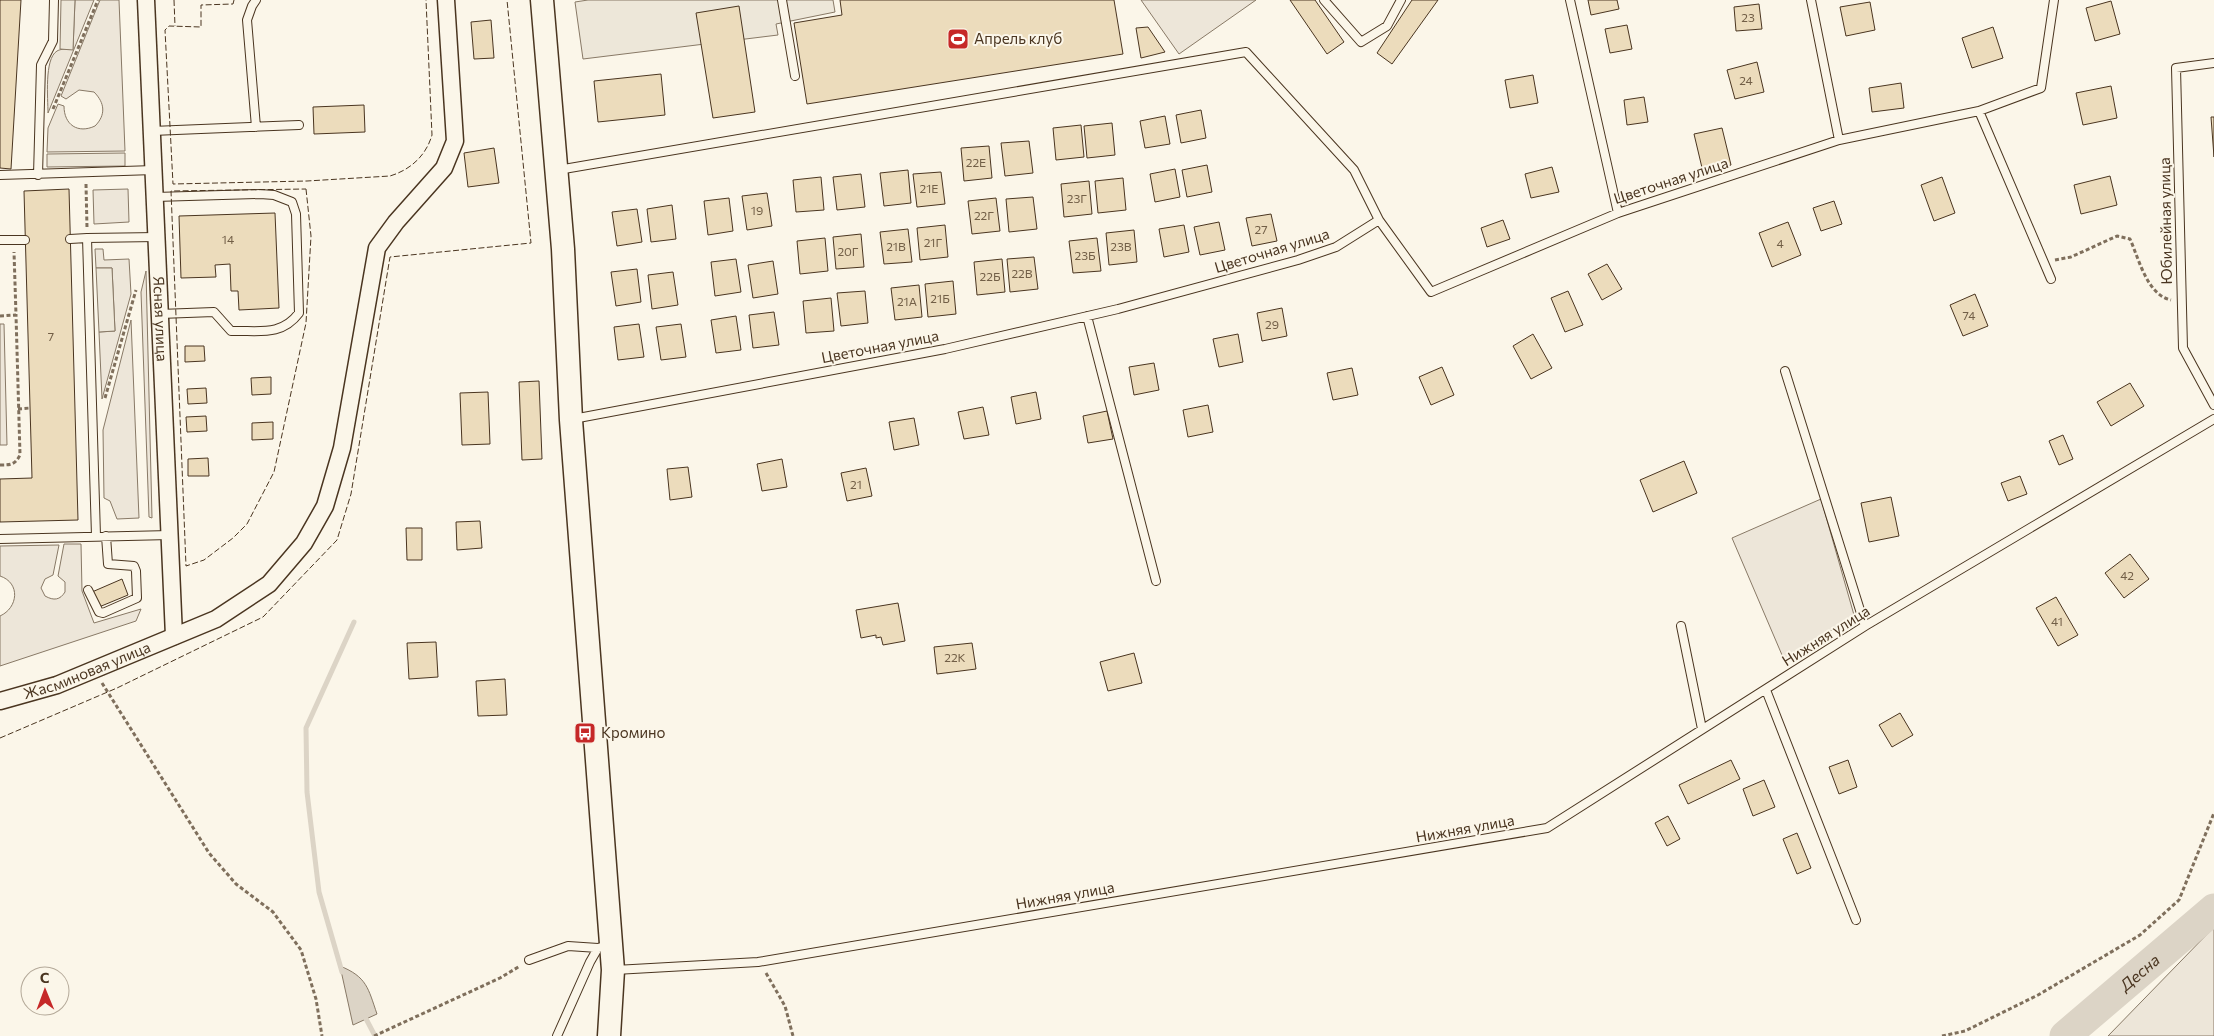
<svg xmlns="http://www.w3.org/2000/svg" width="2214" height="1036" font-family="Commissioner,sans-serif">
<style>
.green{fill:#ede6d9;stroke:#887966}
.parking{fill:#ede7d9;stroke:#887966}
.water{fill:#dcd4c6;stroke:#887966}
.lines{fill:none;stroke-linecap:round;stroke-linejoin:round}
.stream{stroke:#dcd4c6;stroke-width:5}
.river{stroke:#dcd4c6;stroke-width:31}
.building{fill:#ecdcbc;stroke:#4a3520}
.lane-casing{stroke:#4a3520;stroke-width:10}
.street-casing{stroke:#4a3520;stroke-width:19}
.secondary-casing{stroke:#4a3520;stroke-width:25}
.path{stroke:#7f6f5c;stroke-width:3;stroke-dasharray:4 2.5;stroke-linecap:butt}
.lane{stroke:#fbf6e9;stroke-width:8}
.street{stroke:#fbf6e9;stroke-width:16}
.secondary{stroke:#fbf6e9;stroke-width:22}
.fence{stroke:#4a3520;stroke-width:1;stroke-dasharray:6 2.5;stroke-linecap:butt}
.labels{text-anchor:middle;stroke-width:4;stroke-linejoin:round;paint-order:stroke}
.number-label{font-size:12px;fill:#725f47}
.poi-label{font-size:15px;fill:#4a3520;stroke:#fbf6e9;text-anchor:start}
.street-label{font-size:15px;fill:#4a3520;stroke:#fbf6e9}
.water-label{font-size:16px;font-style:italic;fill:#4a3520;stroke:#fbf6e9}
</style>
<rect width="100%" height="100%" fill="#fbf6e9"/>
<!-- green -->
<path class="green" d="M 75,0 L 94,0 L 48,113 C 48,99 44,59 57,51 C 62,48 68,50 73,49 Z
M 100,0 L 119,0 L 125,151 L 47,152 L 48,128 L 58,104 L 64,106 C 64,125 78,134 95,126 C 106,115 105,103 94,92 L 79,90 L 66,99 L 61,96 Z
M 1141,0 L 1256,0 L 1179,54 Z
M 128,189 L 129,222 L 94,224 L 93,190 Z
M 95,249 L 103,249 L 104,260 L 129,259 L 131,294 L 102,399 L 99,332 L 115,331 L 112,268 L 96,268 Z
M 146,271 L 152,518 L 149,517 L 141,292 Z
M 131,320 L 139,518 L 117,519 L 110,501 L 104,498 L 103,430 Z
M 0,324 L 4,324 L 7,445 L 0,445 Z
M 1821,499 L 1854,615 L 1785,662 L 1732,538 Z
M 64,544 L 81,544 L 82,591 L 94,623 L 141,609 L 136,621 L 0,666 L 0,616 C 18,608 21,583 0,576 L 0,546 L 59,545 L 53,575 L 45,579 L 41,588 L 45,596 C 54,601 60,600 65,592 L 65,582 L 58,576 Z
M 2214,927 L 2214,1036 L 2108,1036 Z"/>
<!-- parking -->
<path class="parking" d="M 61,0 L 75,0 L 73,50 L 60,49 Z
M 588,0 L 833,0 L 835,12 L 776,24 L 778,35 L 583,59 L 575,2 Z
M 125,153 L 125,166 L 47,167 L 47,154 Z
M 96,268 L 112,268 L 115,331 L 99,332 Z"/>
<!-- water -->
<path class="water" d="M 340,966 C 367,977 368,988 377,1014 L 353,1025 Z"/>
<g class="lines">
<!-- stream -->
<path class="stream" d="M 342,972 L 319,892 L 307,792 L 306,728 L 354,622
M 363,1013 L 375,1036"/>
<!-- river -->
<path class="river" id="s1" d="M 2065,1036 L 2214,909"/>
</g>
<!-- building -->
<path class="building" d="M 0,0 L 21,0 L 11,169 L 0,168 Z
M 840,0 L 1114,0 L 1123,54 L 807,104 L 794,23 L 842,15 Z
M 1290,0 L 1315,0 L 1344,42 L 1327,54 Z
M 1412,0 L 1438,0 L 1392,64 L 1377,53 Z
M 1588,0 L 1617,0 L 1619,9 L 1591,15 Z
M 2111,1 L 2120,34 L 2095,41 L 2086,8 Z
M 1870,2 L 1875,30 L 1846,36 L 1840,7 Z
M 1759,4 L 1762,29 L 1736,31 L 1734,7 Z
M 739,6 L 755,112 L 713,118 L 696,13 Z
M 491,20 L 494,58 L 474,59 L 471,22 Z
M 1627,25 L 1632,49 L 1610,53 L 1605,29 Z
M 1148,27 L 1165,52 L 1141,58 L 1136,28 Z
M 1993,27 L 2003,58 L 1972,68 L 1962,38 Z
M 1757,62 L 1764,92 L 1735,99 L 1727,70 Z
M 661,74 L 665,115 L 598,122 L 594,81 Z
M 1533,75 L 1538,103 L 1510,108 L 1505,80 Z
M 1901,83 L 1904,108 L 1872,112 L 1869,88 Z
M 2111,86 L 2117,118 L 2083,125 L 2076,93 Z
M 1644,97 L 1648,122 L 1627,125 L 1624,100 Z
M 364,105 L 365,132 L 314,134 L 313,107 Z
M 1201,110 L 1206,138 L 1181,143 L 1176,115 Z
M 1165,116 L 1170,144 L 1145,148 L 1140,121 Z
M 2211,117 L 2214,117 L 2214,157 Z
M 1112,123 L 1115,155 L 1087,158 L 1084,126 Z
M 1081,125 L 1084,157 L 1056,160 L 1053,128 Z
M 1722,128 L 1731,165 L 1703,172 L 1694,134 Z
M 1029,141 L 1033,173 L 1005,176 L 1001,143 Z
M 989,146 L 992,178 L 964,181 L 961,148 Z
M 494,148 L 499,183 L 468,187 L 464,153 Z
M 1207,165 L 1212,192 L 1187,197 L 1182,170 Z
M 1552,167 L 1559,192 L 1531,198 L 1525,174 Z
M 1175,169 L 1180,197 L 1155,202 L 1150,174 Z
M 908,170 L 911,203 L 884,206 L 880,173 Z
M 941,172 L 945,204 L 917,207 L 913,174 Z
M 861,174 L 865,207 L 837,210 L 833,177 Z
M 2110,176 L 2117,205 L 2081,214 L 2074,185 Z
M 821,177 L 824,210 L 796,212 L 793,180 Z
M 1942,177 L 1955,213 L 1934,221 L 1921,185 Z
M 1123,178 L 1126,210 L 1098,213 L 1095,181 Z
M 1089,181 L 1092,214 L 1064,217 L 1061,184 Z
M 69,189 L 78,520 L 0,522 L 0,479 L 32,478 L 24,191 Z
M 767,193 L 772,226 L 747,230 L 742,196 Z
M 1033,197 L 1037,229 L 1009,232 L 1006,199 Z
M 729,198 L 733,231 L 708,235 L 704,201 Z
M 996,198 L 1000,231 L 972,234 L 968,201 Z
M 1834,201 L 1842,224 L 1821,231 L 1813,208 Z
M 672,205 L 676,239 L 651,242 L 647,209 Z
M 637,209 L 642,242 L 617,246 L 612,212 Z
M 275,213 L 279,308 L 239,310 L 238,291 L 231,291 L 230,264 L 215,265 L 216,277 L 181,278 L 179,216 Z
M 1271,214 L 1277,241 L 1252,246 L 1246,218 Z
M 1503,220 L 1510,239 L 1487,247 L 1481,228 Z
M 1219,222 L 1225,250 L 1200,255 L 1194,227 Z
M 1788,222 L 1801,255 L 1772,267 L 1759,233 Z
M 945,225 L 948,257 L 920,260 L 917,228 Z
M 1184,225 L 1189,252 L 1164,257 L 1159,229 Z
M 908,229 L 912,262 L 884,264 L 880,232 Z
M 1134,230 L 1137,262 L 1109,265 L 1106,233 Z
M 861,234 L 864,267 L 836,269 L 833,237 Z
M 825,238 L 828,271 L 800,274 L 797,241 Z
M 1097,238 L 1101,271 L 1073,273 L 1069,241 Z
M 1034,257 L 1038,289 L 1010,292 L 1007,259 Z
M 736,259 L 741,292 L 715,296 L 711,262 Z
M 1002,259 L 1005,292 L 977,295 L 974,262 Z
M 773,261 L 778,294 L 753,298 L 748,265 Z
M 1607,264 L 1622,289 L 1602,300 L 1588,274 Z
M 637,269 L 641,302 L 616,306 L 611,272 Z
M 673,272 L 678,305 L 652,309 L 648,275 Z
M 953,281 L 956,314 L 928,317 L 925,284 Z
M 919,285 L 922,317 L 895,320 L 891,288 Z
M 865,291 L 868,323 L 841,326 L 837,293 Z
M 1568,291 L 1583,325 L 1565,332 L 1551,298 Z
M 1975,294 L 1988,326 L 1963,336 L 1950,305 Z
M 831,298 L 834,331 L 806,333 L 803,301 Z
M 1282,308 L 1287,336 L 1262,341 L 1257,313 Z
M 774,312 L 779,345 L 753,348 L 749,315 Z
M 736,316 L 741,350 L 716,353 L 711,320 Z
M 639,324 L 644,357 L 618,360 L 614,327 Z
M 681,324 L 686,357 L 661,360 L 656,327 Z
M 1238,334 L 1243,362 L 1219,367 L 1213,339 Z
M 1533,334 L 1552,368 L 1531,379 L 1513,346 Z
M 185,346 L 204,346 L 205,361 L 185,362 Z
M 1154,363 L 1159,390 L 1134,395 L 1129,367 Z
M 1442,367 L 1454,395 L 1431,405 L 1419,377 Z
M 1352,368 L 1358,395 L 1333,400 L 1327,373 Z
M 271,377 L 271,394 L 252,395 L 251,378 Z
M 539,381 L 542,459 L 522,460 L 519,382 Z
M 2130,383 L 2144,406 L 2111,426 L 2097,402 Z
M 206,388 L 207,403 L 188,404 L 187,389 Z
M 488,392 L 490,444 L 462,445 L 460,393 Z
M 1036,392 L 1041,419 L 1016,424 L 1011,397 Z
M 1208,405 L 1213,432 L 1188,437 L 1183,410 Z
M 983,407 L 989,435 L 964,439 L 958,412 Z
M 1107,411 L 1113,439 L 1088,443 L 1083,416 Z
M 206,416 L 207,431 L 187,432 L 186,417 Z
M 914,418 L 919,445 L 894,450 L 889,422 Z
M 273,422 L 273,439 L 252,440 L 252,423 Z
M 2063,435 L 2073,459 L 2059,465 L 2049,441 Z
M 208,458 L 209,476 L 188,476 L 188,459 Z
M 782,459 L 787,487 L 762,491 L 757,464 Z
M 1684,461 L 1697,493 L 1653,512 L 1640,480 Z
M 688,467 L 692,497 L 670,500 L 667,469 Z
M 866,468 L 872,496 L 847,501 L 841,473 Z
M 2020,476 L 2027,494 L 2008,501 L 2001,483 Z
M 1891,497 L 1899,536 L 1869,542 L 1861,503 Z
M 480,521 L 482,548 L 457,550 L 456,522 Z
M 406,528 L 422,528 L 422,560 L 407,560 Z
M 2130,554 L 2149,579 L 2124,598 L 2105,573 Z
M 122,579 L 128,595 L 99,607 L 92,592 Z
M 2056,597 L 2078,635 L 2058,646 L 2036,608 Z
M 898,603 L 905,641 L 883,645 L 881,637 L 876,638 L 876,635 L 861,638 L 856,610 Z
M 436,642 L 438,677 L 409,679 L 407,643 Z
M 972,643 L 976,669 L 937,674 L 934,647 Z
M 1134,653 L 1142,683 L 1108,691 L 1100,662 Z
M 505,679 L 507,715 L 478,716 L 476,681 Z
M 1900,713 L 1913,735 L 1892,747 L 1879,725 Z
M 1731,760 L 1740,779 L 1688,804 L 1679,785 Z
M 1848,760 L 1857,787 L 1839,794 L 1829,767 Z
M 1764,780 L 1775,807 L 1753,816 L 1743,789 Z
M 1668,816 L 1680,839 L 1667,846 L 1655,823 Z
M 1797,833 L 1811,868 L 1797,874 L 1783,839 Z"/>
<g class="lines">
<!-- lane casing -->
<g class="lane-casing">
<path id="lane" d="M 782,0 L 795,76
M 1324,0 L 1361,42 L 1387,26 L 1401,0
M 1570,0 L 1618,213
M 1811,0 L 1839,140
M 2214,63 L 2176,68 L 2183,348 L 2214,405
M 1979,111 L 2041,88 L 2054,0
M 256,127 L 247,20 L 252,6 L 256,0
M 152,131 L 299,125
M 558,170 L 1246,52 L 1354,170 L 1379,220
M 0,175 L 154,170
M 38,175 L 41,65 L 53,41 L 54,0
M 155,197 L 260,194 L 274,195 L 292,202 L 296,214 L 299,313 C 281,337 258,330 231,331 L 214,312 L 160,314
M 87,238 L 157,237
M 70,239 L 87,238 L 96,536
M 0,240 L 25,240
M 1087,316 L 1156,581
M 1785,371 L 1865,626
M 573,419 L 945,349 L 1118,309 L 1298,260 L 1336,247 L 1379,220 L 1431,292 L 1618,213 L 1839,140 L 1979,111 L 2051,279
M 0,539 L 170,535
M 88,590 L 99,612 L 103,613 L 137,598 L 136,571 L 134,566 L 108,564 L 106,536
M 1681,626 L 1702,729
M 1766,690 L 1856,920
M 529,960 L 568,946 L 598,948
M 615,970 L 758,962 L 1547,828 L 1865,626 L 2214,419
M 557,1036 L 590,962 L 598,948 L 608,945"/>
</g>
<!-- street casing -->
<g class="street-casing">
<g id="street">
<path id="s2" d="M 146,0 L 174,636"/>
<path id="s3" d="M 0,701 L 57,685 L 216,619 L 269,584 L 304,543 L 325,506 L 342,448 L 377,248 L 396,222 L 444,168 L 455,141 L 446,0"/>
</g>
</g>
<!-- secondary casing -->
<g class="secondary-casing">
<path id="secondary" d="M 542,0 L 563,249 L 571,420 L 613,970 L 609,1036"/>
</g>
<!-- path -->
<path class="path" d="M 53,109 L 98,0
M 86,184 L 87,228
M 2055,260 L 2071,257 L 2117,236 L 2130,239 C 2139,259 2147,295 2171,300
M 0,316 L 16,315 L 14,252
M 105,398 L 136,290
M 18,409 L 30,408
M 0,465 C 10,465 15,465 20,455 L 16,315
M 102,683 L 209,853 L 236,884 L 273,912 L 301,950 L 316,999 L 322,1036
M 766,973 L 785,1006 L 793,1036
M 374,1036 L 500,978 L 520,966
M 1942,1036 L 1965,1031 L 2038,995 L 2140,935 L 2179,900 L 2214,813"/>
<!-- lane -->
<use href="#lane" class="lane"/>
<!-- street -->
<use href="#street" class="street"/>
<!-- secondary -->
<use href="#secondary" class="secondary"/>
<!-- fence -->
<path class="fence" d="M 174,0 L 175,26
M 234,0 L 233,4 L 201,5 L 201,27 L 169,26 L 165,30 L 173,184 L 307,181 L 390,176 C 410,170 426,156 432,135 L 426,0
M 306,189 L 311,236 L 306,323 L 274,472 L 247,524 L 233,538 L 204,560 L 186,566 L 171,191 Z
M 0,738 L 117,688 L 263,617 L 337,540 L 351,494 L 390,257 L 531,243 L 507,0"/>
</g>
<!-- icons -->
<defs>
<g id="stadium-square" transform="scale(1.125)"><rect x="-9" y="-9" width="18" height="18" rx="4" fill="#c62828" stroke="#fbf6e9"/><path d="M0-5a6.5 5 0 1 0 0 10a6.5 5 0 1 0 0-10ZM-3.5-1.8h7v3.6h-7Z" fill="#fff"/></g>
<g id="bus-square" transform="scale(1.125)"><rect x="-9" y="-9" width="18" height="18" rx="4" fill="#c62828" stroke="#fbf6e9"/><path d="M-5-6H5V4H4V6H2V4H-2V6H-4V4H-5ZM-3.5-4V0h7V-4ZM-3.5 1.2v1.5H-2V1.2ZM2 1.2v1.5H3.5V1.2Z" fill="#fff"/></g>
</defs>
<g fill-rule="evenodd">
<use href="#stadium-square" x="958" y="39"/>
<use href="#bus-square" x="585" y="733"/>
</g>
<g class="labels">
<!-- number labels -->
<g class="number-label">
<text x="1748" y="22">23</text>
<text x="1746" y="85">24</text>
<text x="976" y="167">22Е</text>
<text x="929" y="193">21Е</text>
<text x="1077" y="203">23Г</text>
<text x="757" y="215">19</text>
<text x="984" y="220">22Г</text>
<text x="1261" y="234">27</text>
<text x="228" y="244">14</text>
<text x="933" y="247">21Г</text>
<text x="1780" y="248">4</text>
<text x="896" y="251">21В</text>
<text x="1121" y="251">23В</text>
<text x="848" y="256">20Г</text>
<text x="1085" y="260">23Б</text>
<text x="1022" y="278">22В</text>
<text x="990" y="281">22Б</text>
<text x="940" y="303">21Б</text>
<text x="907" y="306">21А</text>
<text x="1969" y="320">74</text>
<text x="1272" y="329">29</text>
<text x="51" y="341">7</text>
<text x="856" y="489">21</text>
<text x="2127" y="580">42</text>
<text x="2057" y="626">41</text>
<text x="955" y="662">22К</text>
</g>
<!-- poi labels -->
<g class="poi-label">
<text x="974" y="44">Апрель клуб</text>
<text x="601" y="738">Кромино</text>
</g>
<!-- street labels -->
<g class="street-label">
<text transform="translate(1671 181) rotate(-18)" y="5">Цветочная улица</text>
<text transform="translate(2166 221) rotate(-91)" y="5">Юбилейная улица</text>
<text transform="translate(1272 251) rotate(-17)" y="5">Цветочная улица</text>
<text dy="5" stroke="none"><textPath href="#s2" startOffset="319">Ясная улица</textPath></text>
<text transform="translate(880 347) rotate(-11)" y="5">Цветочная улица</text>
<text transform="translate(1826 636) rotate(-32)" y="5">Нижняя улица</text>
<text dy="5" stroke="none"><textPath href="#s3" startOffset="92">Жасминовая улица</textPath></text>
<text transform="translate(1465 829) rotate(-10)" y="5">Нижняя улица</text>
<text transform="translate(1065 896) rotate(-10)" y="5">Нижняя улица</text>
</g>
<!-- water labels -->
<g class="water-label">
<text dy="6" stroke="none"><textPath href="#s1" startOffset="98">Десна</textPath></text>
</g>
</g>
<!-- north arrow -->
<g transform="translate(45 991) rotate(359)"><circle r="24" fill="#fbf6e9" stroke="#b4a999"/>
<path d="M0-4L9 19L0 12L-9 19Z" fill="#c62828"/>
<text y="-8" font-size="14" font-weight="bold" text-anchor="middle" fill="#4a3520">С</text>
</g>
</svg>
